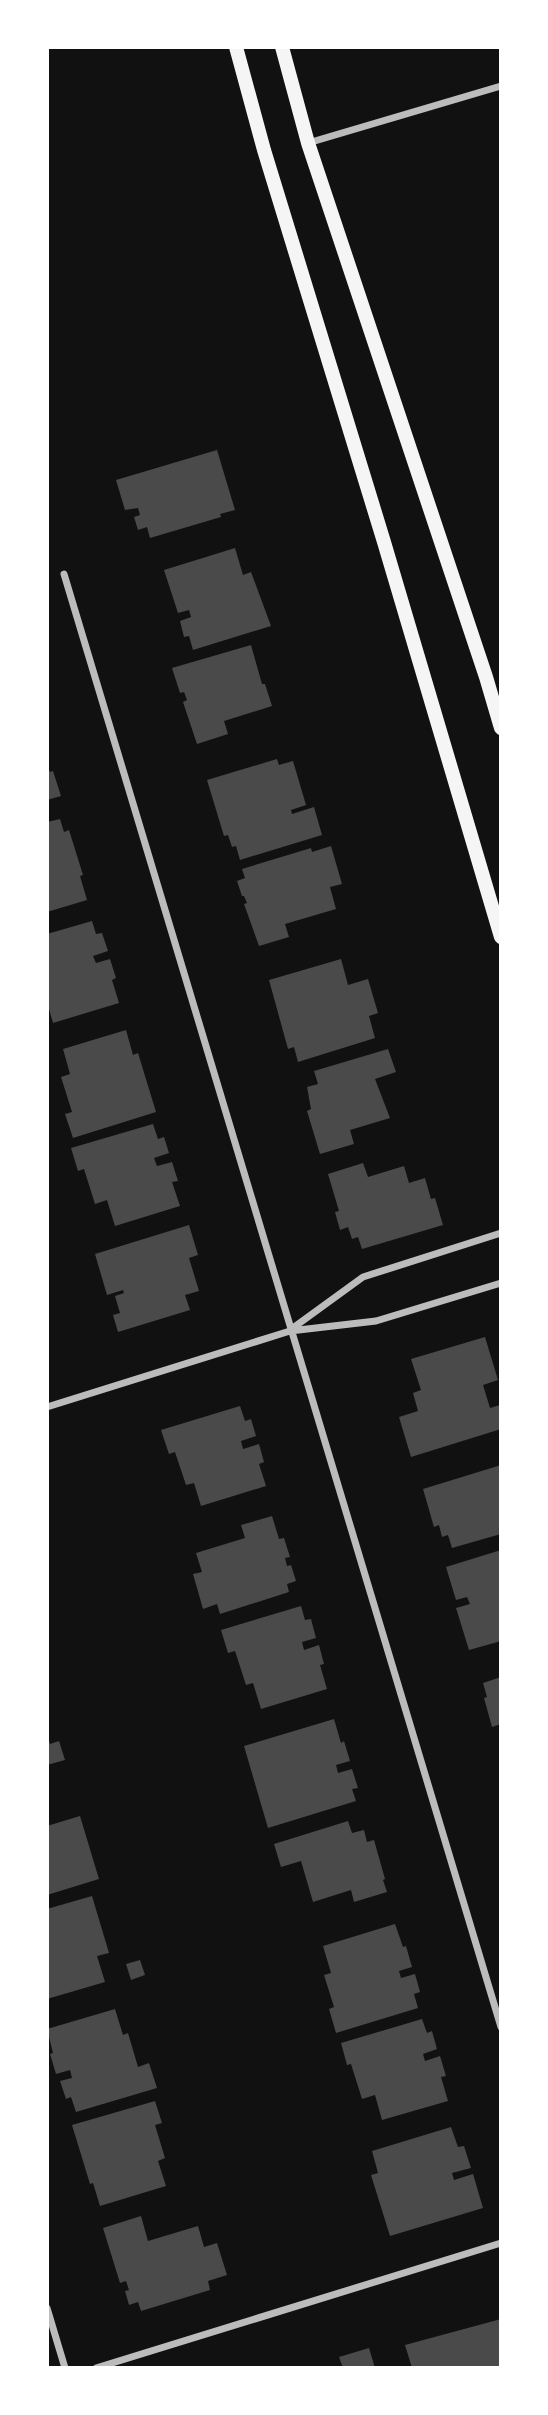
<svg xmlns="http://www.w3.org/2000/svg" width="548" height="2415" font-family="'Crimson Pro',serif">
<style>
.building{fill:#4a4a4a}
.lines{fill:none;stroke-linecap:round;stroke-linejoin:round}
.minor{stroke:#bcbcbc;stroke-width:7}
.secondary{stroke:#f5f5f5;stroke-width:14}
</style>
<rect width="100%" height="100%" fill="#111"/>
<!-- building -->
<path class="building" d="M 217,450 L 235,510 L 220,514 L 221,517 L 150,538 L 147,527 L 138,530 L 134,517 L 140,515 L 138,508 L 125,510 L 116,480 Z
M 235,548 L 243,575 L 251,572 L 271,626 L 193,650 L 189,636 L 184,637 L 180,621 L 191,617 L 189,610 L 178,613 L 164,570 Z
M 251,645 L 262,684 L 265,684 L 272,706 L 224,721 L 228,734 L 197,744 L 183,702 L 187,700 L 184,692 L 180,693 L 172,668 Z
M 277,759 L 279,765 L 293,761 L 306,805 L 291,810 L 292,814 L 314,807 L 322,835 L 240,860 L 236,846 L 232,847 L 228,835 L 224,836 L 207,780 Z
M 47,765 L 50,772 L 53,771 L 61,796 L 47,800 Z
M 60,819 L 64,832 L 69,830 L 83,875 L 80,876 L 87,900 L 47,912 L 47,822 Z
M 331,846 L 342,884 L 330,887 L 336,909 L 285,924 L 289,937 L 259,946 L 244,904 L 247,903 L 244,896 L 242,896 L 237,881 L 245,878 L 242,869 L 311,848 L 312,852 Z
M 92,921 L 96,934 L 102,933 L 108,951 L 93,956 L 96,963 L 110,959 L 116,978 L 112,980 L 119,1003 L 53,1023 L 47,1002 L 47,934 Z
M 341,959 L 348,985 L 368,979 L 378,1013 L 369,1016 L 375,1038 L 298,1062 L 294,1047 L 288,1049 L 269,980 Z
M 126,1030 L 133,1055 L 138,1053 L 156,1112 L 73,1138 L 65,1114 L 72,1112 L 61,1077 L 70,1074 L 63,1049 Z
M 388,1049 L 396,1072 L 375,1079 L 390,1118 L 350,1130 L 354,1144 L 320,1154 L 307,1111 L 311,1109 L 307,1087 L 318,1084 L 314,1071 Z
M 153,1124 L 158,1139 L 164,1137 L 169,1153 L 154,1158 L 157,1166 L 172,1162 L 178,1181 L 172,1182 L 180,1206 L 115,1226 L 107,1200 L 95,1204 L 84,1169 L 78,1171 L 71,1148 Z
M 363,1163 L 368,1177 L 404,1166 L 409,1183 L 425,1178 L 431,1199 L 435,1198 L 443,1225 L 362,1249 L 358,1237 L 352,1239 L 348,1227 L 340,1230 L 335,1212 L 339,1211 L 328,1174 Z
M 189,1225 L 198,1255 L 189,1258 L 199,1291 L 185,1295 L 190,1310 L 118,1332 L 113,1315 L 120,1313 L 115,1296 L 124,1293 L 123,1290 L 107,1295 L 95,1254 Z
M 485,1337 L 498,1380 L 483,1385 L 490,1408 L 500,1405 L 501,1429 L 411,1457 L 399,1417 L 418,1411 L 413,1393 L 421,1390 L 411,1359 Z
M 240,1406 L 245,1421 L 251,1419 L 256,1436 L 241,1441 L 243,1449 L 259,1444 L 264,1462 L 259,1464 L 266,1486 L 201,1506 L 194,1483 L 186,1485 L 175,1452 L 169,1454 L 161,1430 Z
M 501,1465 L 501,1534 L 452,1548 L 448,1535 L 442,1537 L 439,1525 L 434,1527 L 423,1489 Z
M 272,1516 L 279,1539 L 284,1538 L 290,1557 L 285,1558 L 287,1566 L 291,1565 L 296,1581 L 287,1584 L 289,1592 L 220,1614 L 217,1604 L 203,1609 L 193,1574 L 202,1572 L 196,1553 L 245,1538 L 241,1525 Z
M 501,1550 L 501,1641 L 469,1650 L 456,1608 L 470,1604 L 467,1597 L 456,1600 L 446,1567 Z
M 301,1606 L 305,1620 L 311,1619 L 316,1638 L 302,1642 L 304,1650 L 319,1645 L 324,1664 L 320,1665 L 327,1689 L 261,1709 L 253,1683 L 246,1685 L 235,1651 L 228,1653 L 221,1630 Z
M 501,1677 L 501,1724 L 492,1727 L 484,1698 L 487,1697 L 483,1683 Z
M 334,1719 L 341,1743 L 344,1741 L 350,1761 L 336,1765 L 338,1773 L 352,1769 L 358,1788 L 352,1789 L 356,1801 L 268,1828 L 244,1746 Z
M 48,1738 L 50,1744 L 59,1741 L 65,1760 L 47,1765 Z
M 80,1816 L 99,1879 L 47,1895 L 47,1826 Z
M 348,1821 L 352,1833 L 364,1830 L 367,1842 L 374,1840 L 385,1879 L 383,1880 L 387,1892 L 354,1902 L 351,1890 L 313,1902 L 301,1861 L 281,1867 L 274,1844 Z
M 92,1896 L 109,1953 L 97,1956 L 105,1982 L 47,1999 L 47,1909 Z
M 395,1924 L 403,1947 L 406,1946 L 412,1967 L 399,1971 L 401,1978 L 415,1974 L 420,1992 L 414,1994 L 418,2008 L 336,2033 L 329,2009 L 334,2007 L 324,1975 L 331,1973 L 323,1946 Z
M 140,1960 L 145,1975 L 131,1980 L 126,1964 Z
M 115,2009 L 123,2035 L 128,2033 L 138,2067 L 149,2063 L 157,2088 L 76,2112 L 71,2097 L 66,2099 L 60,2081 L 72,2078 L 70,2070 L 56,2074 L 50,2054 L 53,2053 L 47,2029 Z
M 422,2019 L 427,2033 L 432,2031 L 437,2049 L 423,2054 L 425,2061 L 440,2056 L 446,2076 L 441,2077 L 448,2101 L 382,2120 L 375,2095 L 362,2099 L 351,2064 L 347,2065 L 341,2043 Z
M 155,2101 L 162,2123 L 155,2125 L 165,2158 L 158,2161 L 166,2186 L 100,2206 L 93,2183 L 90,2184 L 72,2125 Z
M 451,2127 L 458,2147 L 464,2146 L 471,2168 L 452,2173 L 454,2180 L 473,2174 L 483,2208 L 390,2236 L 371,2175 L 378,2173 L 372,2151 Z
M 141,2216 L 148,2241 L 198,2226 L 204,2247 L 217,2243 L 227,2275 L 208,2281 L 210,2290 L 141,2311 L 138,2302 L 129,2305 L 125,2291 L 129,2290 L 126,2281 L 120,2283 L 103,2228 Z
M 501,2319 L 501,2368 L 412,2368 L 405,2345 Z
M 369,2348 L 375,2368 L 343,2368 L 339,2357 Z"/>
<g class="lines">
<!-- minor -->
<path class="minor" d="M 308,143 L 501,86
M 64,574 L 501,2027
M 290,1330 L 363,1277 L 501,1233
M 47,1407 L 290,1331 L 376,1321 L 501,1283
M 47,2308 L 65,2368
M 96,2368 L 501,2243"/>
<!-- secondary -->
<path class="secondary" d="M 236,47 L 264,150 L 384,542 L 501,937
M 282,47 L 308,143 L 486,677 L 501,728"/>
</g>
<!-- border -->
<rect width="548" height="2415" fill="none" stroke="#ffffff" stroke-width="98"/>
</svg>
